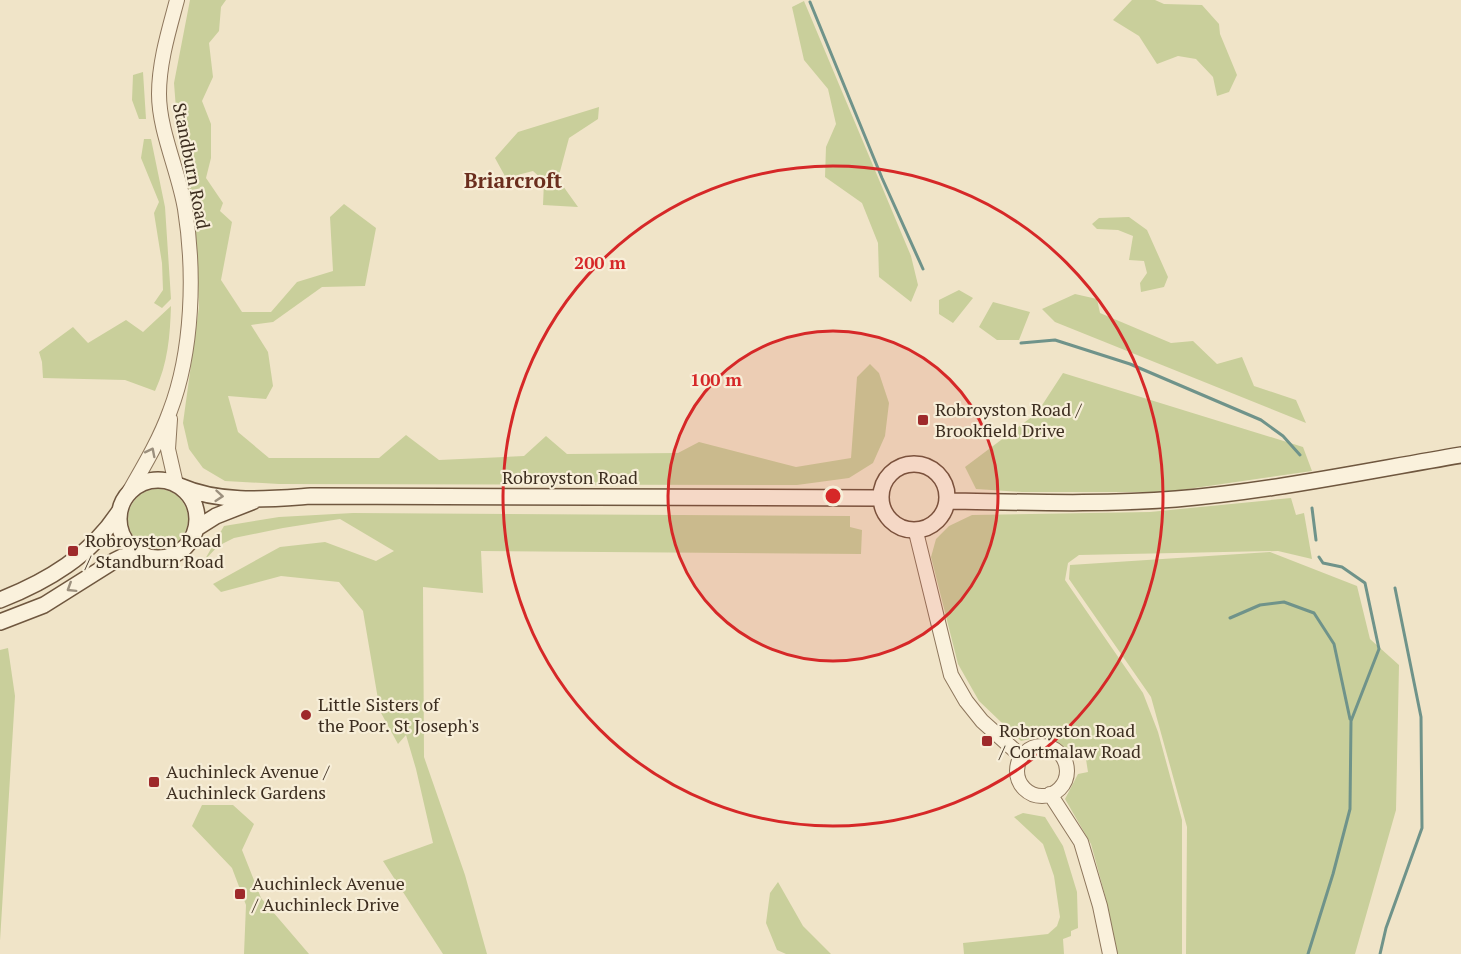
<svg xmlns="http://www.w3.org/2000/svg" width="1461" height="954" font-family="'PT Serif',serif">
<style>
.green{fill:#c9cf9b}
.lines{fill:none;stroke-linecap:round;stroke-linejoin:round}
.stream{stroke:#6f938a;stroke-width:3}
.tertiary-casing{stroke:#8d765c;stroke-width:16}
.secondary-casing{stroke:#6f573f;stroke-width:18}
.tertiary{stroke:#faf1dc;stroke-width:14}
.secondary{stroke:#faf1dc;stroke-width:15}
.oneway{stroke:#9c907e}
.ring{fill:none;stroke:#d62828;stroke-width:3}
.poi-dot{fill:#9e2a2b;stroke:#f7eed8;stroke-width:2}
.labels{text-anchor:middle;stroke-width:4.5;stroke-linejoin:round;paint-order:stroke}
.street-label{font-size:18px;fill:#3d2e20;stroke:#f7eed8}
.poi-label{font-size:18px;fill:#3d2e20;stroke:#f7eed8;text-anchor:start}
.quarter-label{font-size:21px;font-weight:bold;fill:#6b2e1e;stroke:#f7eed8}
.centre{fill:#d62828;stroke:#f7eed8;stroke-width:3}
.ring-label{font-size:18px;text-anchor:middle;font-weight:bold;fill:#d62828;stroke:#f7eed8;stroke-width:4.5;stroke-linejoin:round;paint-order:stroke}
</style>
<rect width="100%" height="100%" fill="#f0e4c8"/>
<!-- green -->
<path class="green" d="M 190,0 L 226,0 L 221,7 L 219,31 L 209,43 L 213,77 L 202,101 L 211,124 L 211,158 L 206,178 L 223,203 L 220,211 L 232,222 L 221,280 L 242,312 L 271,312 L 297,282 L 333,271 L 330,217 L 344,204 L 376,228 L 365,286 L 322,287 L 273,322 L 251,325 L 268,352 L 273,386 L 266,399 L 228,396 L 238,432 L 269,458 L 379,458 L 406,435 L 439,460 L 524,456 L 546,436 L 567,454 L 678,453 L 699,442 L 796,467 L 851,458 L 857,377 L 870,364 L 879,373 L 889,403 L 885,436 L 873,463 L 849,478 L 797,485 L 279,484 L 225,481 L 203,468 L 189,449 L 183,423 L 199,307 L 196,235 L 178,135 L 174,83 Z
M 1132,0 L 1155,0 L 1164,4 L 1202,5 L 1219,24 L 1220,34 L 1237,75 L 1229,92 L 1217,96 L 1213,77 L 1196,59 L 1178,56 L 1157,64 L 1139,36 L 1113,20 Z
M 804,1 L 911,256 L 918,285 L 911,302 L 879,277 L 878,243 L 862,203 L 825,177 L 826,147 L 836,124 L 828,89 L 804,60 L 792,7 Z
M 143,72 L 146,119 L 139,119 L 132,100 L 133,75 Z
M 599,107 L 598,119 L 569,138 L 558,179 L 578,207 L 543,205 L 544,181 L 533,171 L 506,178 L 495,158 L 518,132 Z
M 144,139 L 151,139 L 165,207 L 171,299 L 162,308 L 154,303 L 163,290 L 162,263 L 154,213 L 159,202 L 141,158 Z
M 1129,217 L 1147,230 L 1168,277 L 1164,287 L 1141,292 L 1140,283 L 1147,273 L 1144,261 L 1129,260 L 1133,236 L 1118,230 L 1097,229 L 1092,224 L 1099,218 Z
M 959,290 L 973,298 L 953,323 L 939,314 L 939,300 Z
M 1075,294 L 1097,299 L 1100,313 L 1171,343 L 1193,341 L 1217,364 L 1242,357 L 1254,386 L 1296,400 L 1306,423 L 1055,322 L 1042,309 Z
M 993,302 L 1030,312 L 1019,340 L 997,340 L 979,327 Z
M 171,306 C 170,336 168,363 155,391 L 125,380 L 43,378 L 42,362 L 39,352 L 73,327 L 88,343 L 126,320 L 143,332 Z
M 1063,373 L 1303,447 L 1312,471 L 1167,492 L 1022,492 L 976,489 L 965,467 L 1037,413 Z
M128 519a30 30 0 1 1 60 0a30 30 0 1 1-60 0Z
M 1291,498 L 1296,515 L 1304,513 L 1312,559 L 1278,551 L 1079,555 L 1068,563 L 1065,580 L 1143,693 L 1158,732 L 1182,820 L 1182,954 L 1116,954 L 1106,899 L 1091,844 L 1065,799 L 1078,774 L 1088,772 L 1085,753 L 1072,752 L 1044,736 L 1021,741 L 979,701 L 958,664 L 931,557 L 936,539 L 949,526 L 972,515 L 1150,512 Z
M 353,513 L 850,516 L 850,527 L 862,530 L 861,554 L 481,551 L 483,593 L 423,587 L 424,757 L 465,875 L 487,954 L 443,954 L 383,861 L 433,843 L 416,769 L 406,735 L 398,744 L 380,711 L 363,611 L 339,582 L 281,576 L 221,592 L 213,584 L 280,547 L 325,542 L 376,561 L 394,551 L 340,519 L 283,528 L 234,538 L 218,546 L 204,561 L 224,526 L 279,517 Z
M 1270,552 L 1357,586 L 1370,639 L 1399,665 L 1396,810 L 1355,954 L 1186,954 L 1187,827 L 1151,697 L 1069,579 L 1070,565 Z
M 8,648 L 15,696 L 0,941 L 0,650 Z
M 202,805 L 233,805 L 254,824 L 242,850 L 261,898 L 309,954 L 244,954 L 246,905 L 232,868 L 192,826 Z
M 1023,813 L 1045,817 L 1063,846 L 1077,892 L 1078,928 L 1071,931 L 1071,936 L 1063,939 L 1064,954 L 964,954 L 963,943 L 1048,934 L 1057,926 L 1060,917 L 1054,876 L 1043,844 L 1014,817 Z
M 778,882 L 803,926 L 831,954 L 786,954 L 777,950 L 766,923 L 770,893 Z"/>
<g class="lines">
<!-- stream -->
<path class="stream" d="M 810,2 L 882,178 L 923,269
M 1021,343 L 1055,340 L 1130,364 L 1261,420 L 1283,436 L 1300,455
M 1312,508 L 1316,540
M 1230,618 L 1260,605 L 1284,602 L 1314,613 L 1334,644 L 1350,719
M 1308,954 L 1333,874 L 1350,809 L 1351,721 L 1379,649 L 1365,583 L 1342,567 L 1323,563 L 1319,557
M 1380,954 L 1386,928 L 1422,828 L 1421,717 L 1395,588"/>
<!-- tertiary casing -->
<g class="tertiary-casing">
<path id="tertiary" d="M 170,419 L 168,449 L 176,484
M 129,492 C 144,466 160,439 170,411 C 193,351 195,272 185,209 C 179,172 159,131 159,94 C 159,62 169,30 177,0
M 916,532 L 951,675 L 966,701 L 982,721 L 1021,756
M1017 771a25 25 0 1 1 50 0a25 25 0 1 1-50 0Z
M 1050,794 L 1081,842 L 1100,906 L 1110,954"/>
</g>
<!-- secondary casing -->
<g class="secondary-casing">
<path id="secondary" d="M881 497a33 33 0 1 1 66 0a33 33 0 1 1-66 0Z
M119 519a39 39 0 1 1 78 0a39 39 0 1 1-78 0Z
M 180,486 C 221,504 268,499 311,496 L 880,498
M 948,501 C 1024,502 1100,505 1176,499 C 1272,491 1366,471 1461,455
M 197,528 L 216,516 L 254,501
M 0,600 C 48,581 90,556 119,512
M 0,622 L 44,605 L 114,561 L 122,557 L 141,554"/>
</g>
<!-- tertiary -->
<use href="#tertiary" class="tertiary"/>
<!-- secondary -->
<use href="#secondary" class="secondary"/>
</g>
<!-- one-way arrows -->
<defs><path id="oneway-chevron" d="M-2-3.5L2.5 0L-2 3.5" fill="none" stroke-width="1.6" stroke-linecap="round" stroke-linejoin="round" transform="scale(1.5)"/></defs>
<g class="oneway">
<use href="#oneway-chevron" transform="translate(151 452) rotate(-63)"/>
<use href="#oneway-chevron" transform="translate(219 496) rotate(5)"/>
<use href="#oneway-chevron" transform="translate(71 588) rotate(148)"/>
</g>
<!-- distance rings -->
<circle cx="833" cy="496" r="165" fill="#d62828" fill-opacity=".12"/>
<g class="ring">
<circle cx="833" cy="496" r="165"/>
<circle cx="833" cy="496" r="330"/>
</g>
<!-- markers -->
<g class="poi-dot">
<rect x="917" y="414" width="12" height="12" rx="3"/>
<rect x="67" y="545" width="12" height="12" rx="3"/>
<circle cx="306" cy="715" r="6"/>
<rect x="981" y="735" width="12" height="12" rx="3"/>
<rect x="148" y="776" width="12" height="12" rx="3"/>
<rect x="234" y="888" width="12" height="12" rx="3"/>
</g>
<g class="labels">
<!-- street labels -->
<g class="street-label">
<text transform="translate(191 166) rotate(79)" y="6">Standburn Road</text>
<text x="570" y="484">Robroyston Road</text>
</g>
<!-- poi labels -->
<g class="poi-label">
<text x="935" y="416">Robroyston Road /<tspan x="935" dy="21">Brookfield Drive</tspan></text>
<text x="85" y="547">Robroyston Road<tspan x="85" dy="21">/ Standburn Road</tspan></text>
<text x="318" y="711">Little Sisters of<tspan x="318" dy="21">the Poor. St Joseph's</tspan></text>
<text x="999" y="737">Robroyston Road<tspan x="999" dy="21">/ Cortmalaw Road</tspan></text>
<text x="166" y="778">Auchinleck Avenue /<tspan x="166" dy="21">Auchinleck Gardens</tspan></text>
<text x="252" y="890">Auchinleck Avenue<tspan x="252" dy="21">/ Auchinleck Drive</tspan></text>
</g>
<!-- quarter labels -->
<g class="quarter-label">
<text x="513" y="188">Briarcroft</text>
</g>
</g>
<circle cx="833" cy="496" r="9" class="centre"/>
<g class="ring-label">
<text x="600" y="269">200 m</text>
<text x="716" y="386">100 m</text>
</g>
</svg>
